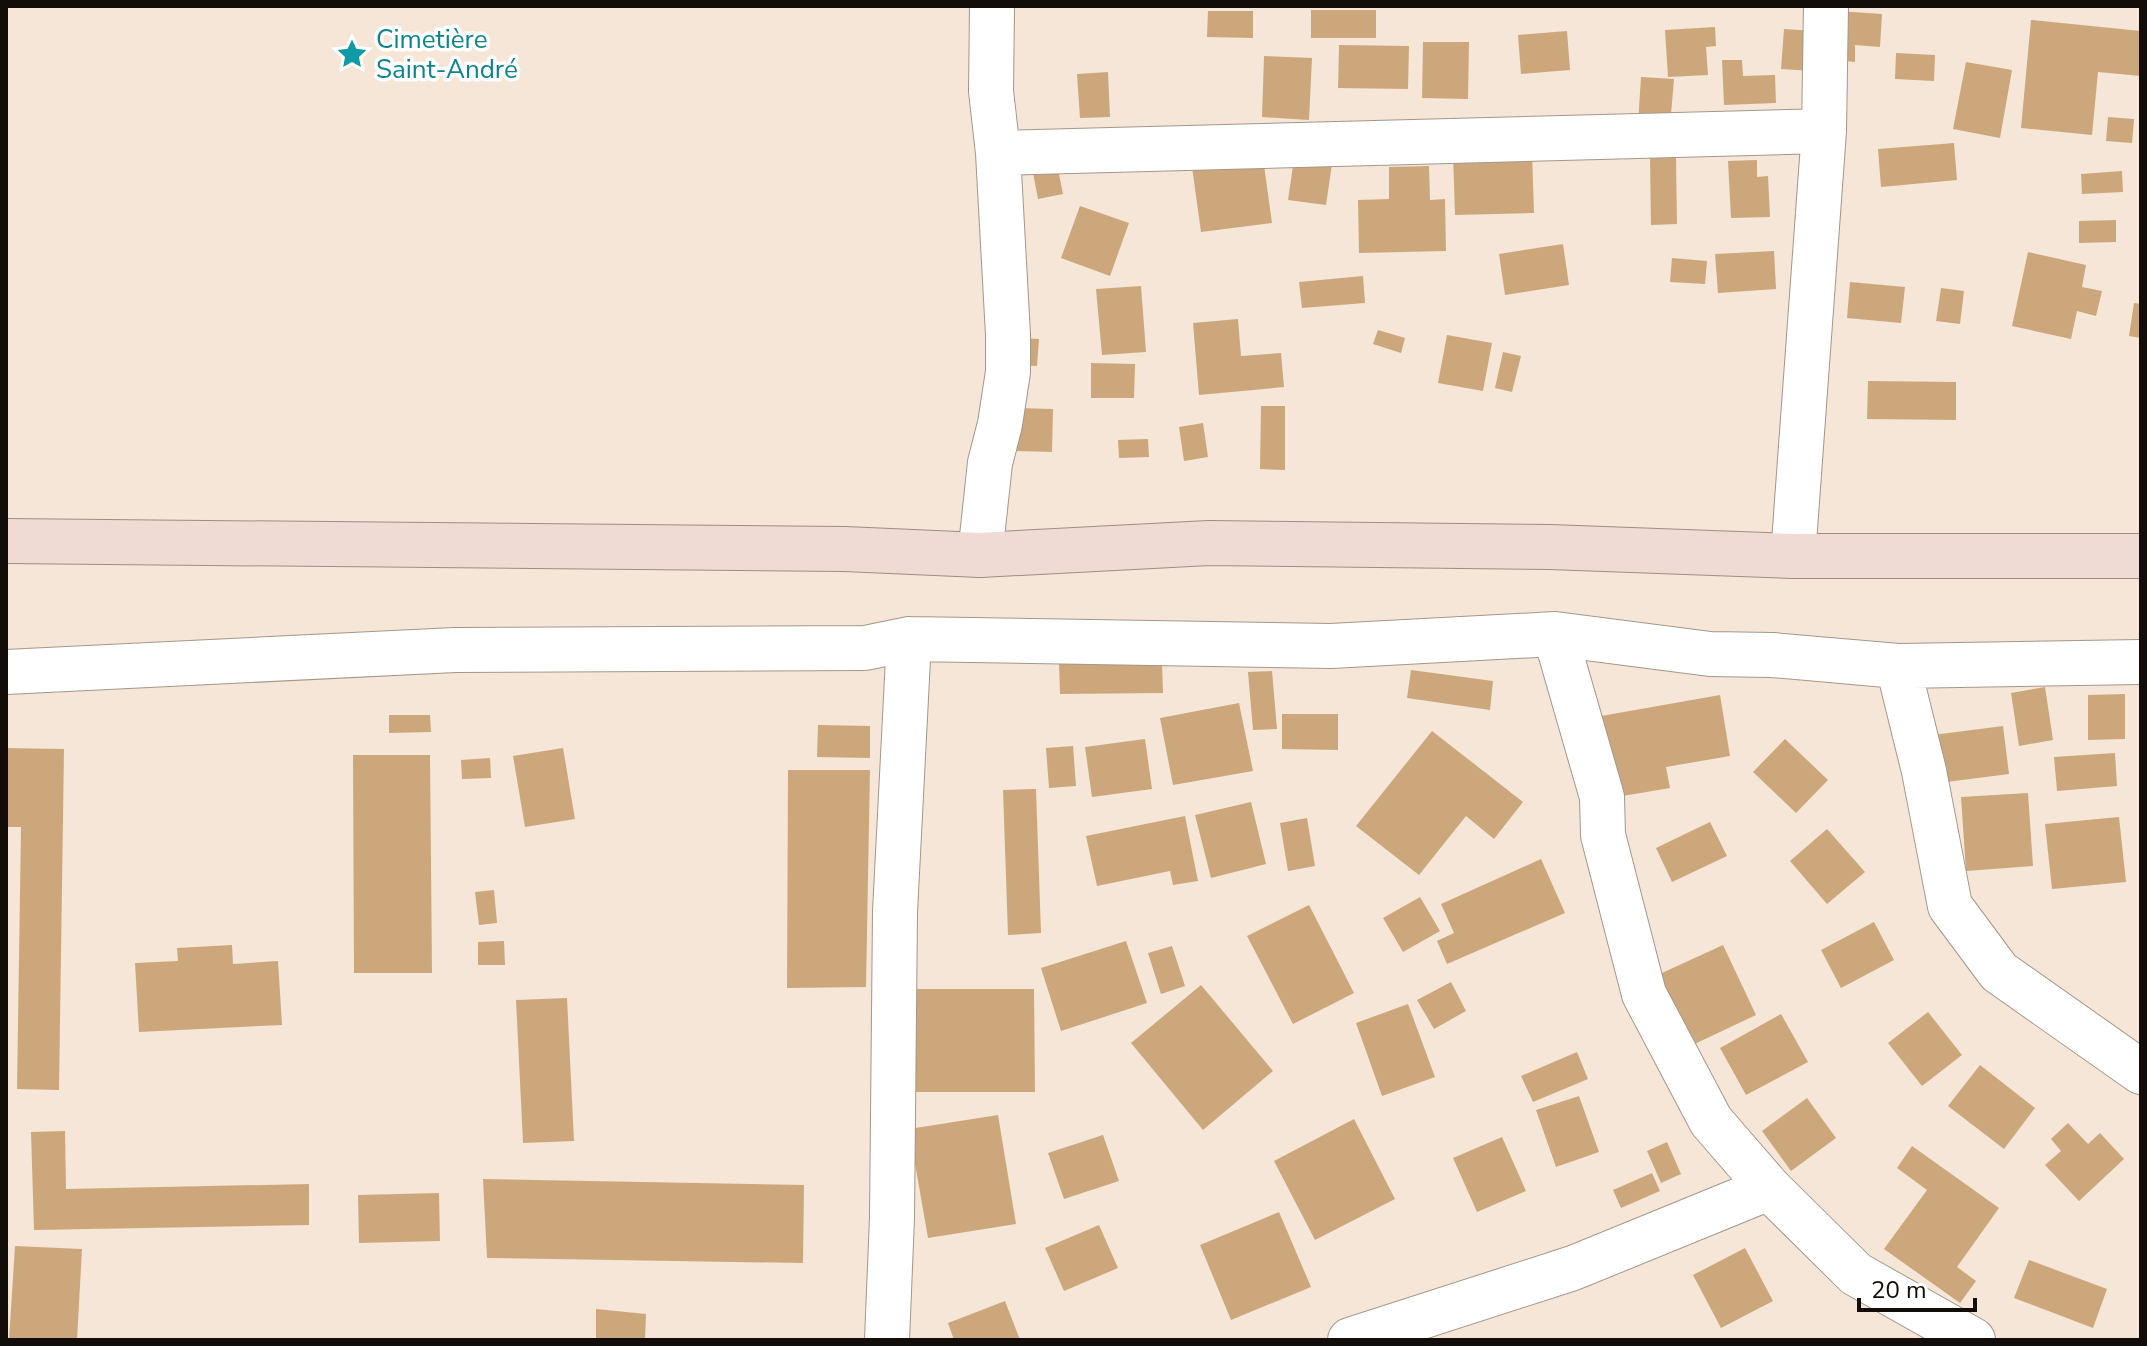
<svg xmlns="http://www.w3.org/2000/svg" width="2147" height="1346" font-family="'Nunito Sans',sans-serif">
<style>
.building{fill:#cda77c}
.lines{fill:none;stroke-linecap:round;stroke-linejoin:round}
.minor-casing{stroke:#a59789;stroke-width:46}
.trunk-casing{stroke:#a08c85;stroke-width:46}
.minor{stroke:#fff;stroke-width:44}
.trunk{stroke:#f0dad4;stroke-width:44}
.labels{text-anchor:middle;stroke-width:7;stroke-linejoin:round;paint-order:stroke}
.culture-label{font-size:26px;fill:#0d838f;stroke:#fff;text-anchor:start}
</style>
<rect width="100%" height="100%" fill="#f5e6d7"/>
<!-- building -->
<path class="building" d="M 1311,10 L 1376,10 L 1376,38 L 1311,38 Z
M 1208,11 L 1253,11 L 1253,38 L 1207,37 Z
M 1837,11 L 1882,14 L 1880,47 L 1855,45 L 1855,62 L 1834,60 Z
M 2031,20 L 2141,31 L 2141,76 L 2098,72 L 2092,135 L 2021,128 Z
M 1715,27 L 1716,46 L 1706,47 L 1708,75 L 1668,77 L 1665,30 Z
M 1784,29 L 1815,31 L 1813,71 L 1781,69 Z
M 1567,31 L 1570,70 L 1521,74 L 1518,35 Z
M 1423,42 L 1469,42 L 1468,99 L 1422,98 Z
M 1339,45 L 1409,46 L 1408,89 L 1338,88 Z
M 1896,53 L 1935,55 L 1934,81 L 1895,79 Z
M 1264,56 L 1312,58 L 1309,120 L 1262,117 Z
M 1722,60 L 1742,60 L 1743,76 L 1775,75 L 1776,103 L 1724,105 Z
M 1966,62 L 2012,70 L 2000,138 L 1953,129 Z
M 1108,72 L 1110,117 L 1080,118 L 1077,74 Z
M 1641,77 L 1674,79 L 1670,126 L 1638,124 Z
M 2108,117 L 2134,119 L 2132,143 L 2106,141 Z
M 1954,143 L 1957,180 L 1881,187 L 1878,149 Z
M 1532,152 L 1534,213 L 1455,215 L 1453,154 Z
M 1263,158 L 1272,223 L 1201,232 L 1192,167 Z
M 1650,158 L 1676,158 L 1677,224 L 1651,225 Z
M 1294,159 L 1332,164 L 1326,205 L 1288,200 Z
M 1757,160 L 1757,177 L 1768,176 L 1770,217 L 1731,218 L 1728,161 Z
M 1429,166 L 1430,200 L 1445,199 L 1446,251 L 1359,253 L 1358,200 L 1389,199 L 1389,167 Z
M 1058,169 L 1063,194 L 1038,199 L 1033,173 Z
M 2122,171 L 2123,192 L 2082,194 L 2081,174 Z
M 1080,206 L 1129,223 L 1110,276 L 1061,258 Z
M 2116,220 L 2116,242 L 2079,243 L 2079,221 Z
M 1563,244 L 1569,285 L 1505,295 L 1499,254 Z
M 1774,251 L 1776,289 L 1718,293 L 1715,254 Z
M 2028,252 L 2086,265 L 2082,287 L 2102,291 L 2096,316 L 2077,311 L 2071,339 L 2012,326 Z
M 1672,258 L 1707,261 L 1705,284 L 1670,282 Z
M 1363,276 L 1365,303 L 1302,308 L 1299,282 Z
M 1850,282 L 1905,287 L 1901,323 L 1847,318 Z
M 1141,286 L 1146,352 L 1102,355 L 1096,289 Z
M 1941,288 L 1964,291 L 1960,324 L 1936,321 Z
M 2134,303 L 2141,304 L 2141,338 L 2129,336 Z
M 1238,319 L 1241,356 L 1281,353 L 1284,387 L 1199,395 L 1193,323 Z
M 1378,330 L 1405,338 L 1401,353 L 1373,344 Z
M 1447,335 L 1492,343 L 1483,391 L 1438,383 Z
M 1019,338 L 1039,339 L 1037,366 L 1017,365 Z
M 1503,352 L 1521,356 L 1512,392 L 1495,388 Z
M 1091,363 L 1135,364 L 1134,398 L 1091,398 Z
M 1868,381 L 1956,382 L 1956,420 L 1867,419 Z
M 1261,406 L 1285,406 L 1285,470 L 1260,469 Z
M 1017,408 L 1053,409 L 1052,452 L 1016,451 Z
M 1203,423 L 1208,457 L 1184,461 L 1179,427 Z
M 1148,439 L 1149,457 L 1119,458 L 1118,440 Z
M 1162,662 L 1163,693 L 1060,694 L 1059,664 Z
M 1411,670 L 1493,681 L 1490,710 L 1407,698 Z
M 1272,671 L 1277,729 L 1253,730 L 1248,672 Z
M 2045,687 L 2053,740 L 2019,746 L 2011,693 Z
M 2125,694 L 2125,739 L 2088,740 L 2088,695 Z
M 1720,695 L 1730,756 L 1666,767 L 1670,788 L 1605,799 L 1590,718 Z
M 1239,703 L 1253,771 L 1173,785 L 1160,718 Z
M 1282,714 L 1338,714 L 1338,750 L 1282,749 Z
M 389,715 L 430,715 L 431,732 L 389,733 Z
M 818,725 L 870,726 L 870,758 L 817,757 Z
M 2003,726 L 2009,774 L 1939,783 L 1933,735 Z
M 1432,731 L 1523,802 L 1494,839 L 1466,816 L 1419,875 L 1356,826 Z
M 1145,739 L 1152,789 L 1092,797 L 1085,747 Z
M 1785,739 L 1828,780 L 1796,813 L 1753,772 Z
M 1073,746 L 1076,786 L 1049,788 L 1046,748 Z
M 6,748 L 64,749 L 59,1090 L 17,1089 L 21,827 L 6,827 Z
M 563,748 L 575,819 L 525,827 L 513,756 Z
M 2115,753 L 2117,786 L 2057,791 L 2054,757 Z
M 353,755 L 430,755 L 432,973 L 354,973 Z
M 490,758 L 491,778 L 462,779 L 461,760 Z
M 788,770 L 870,770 L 866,987 L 787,988 Z
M 1036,789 L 1041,933 L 1008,935 L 1003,790 Z
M 2028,793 L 2033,866 L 1966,871 L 1961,797 Z
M 1251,802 L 1266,864 L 1211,878 L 1195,815 Z
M 1185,816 L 1198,881 L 1173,885 L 1170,871 L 1097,886 L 1086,836 Z
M 2119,817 L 2126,882 L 2052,889 L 2045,824 Z
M 1307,818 L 1315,866 L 1288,871 L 1280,823 Z
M 1710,822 L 1727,856 L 1672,882 L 1656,848 Z
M 1827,829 L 1865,872 L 1827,904 L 1790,861 Z
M 1541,859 L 1565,913 L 1447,964 L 1437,941 L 1454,933 L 1441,904 Z
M 494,890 L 497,923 L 479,925 L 475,892 Z
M 1420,897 L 1440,931 L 1403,952 L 1383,918 Z
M 1309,905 L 1354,993 L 1293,1024 L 1247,936 Z
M 1874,922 L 1894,960 L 1841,988 L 1821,950 Z
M 504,941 L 505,965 L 478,965 L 478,942 Z
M 1126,941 L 1147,1003 L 1061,1031 L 1041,968 Z
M 232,945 L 233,964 L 278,961 L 282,1025 L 139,1032 L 135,963 L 178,961 L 177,948 Z
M 1723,945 L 1756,1015 L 1684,1049 L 1651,978 Z
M 1172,946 L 1185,986 L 1161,994 L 1148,953 Z
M 1451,982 L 1466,1011 L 1434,1029 L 1417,1000 Z
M 1201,985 L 1273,1071 L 1203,1130 L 1131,1043 Z
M 909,989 L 1034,989 L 1035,1092 L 911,1092 Z
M 567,998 L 574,1141 L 523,1143 L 516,1000 Z
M 1408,1004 L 1435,1077 L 1382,1096 L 1356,1023 Z
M 1928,1012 L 1962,1055 L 1922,1086 L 1888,1043 Z
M 1781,1014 L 1808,1062 L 1746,1095 L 1720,1048 Z
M 1577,1052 L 1588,1079 L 1533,1102 L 1521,1076 Z
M 1980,1065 L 2035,1108 L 2004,1149 L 1948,1106 Z
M 1579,1096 L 1599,1152 L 1556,1167 L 1536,1110 Z
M 1807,1098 L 1836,1138 L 1791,1171 L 1762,1131 Z
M 998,1115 L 1016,1224 L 928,1238 L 909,1129 Z
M 1354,1119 L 1395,1199 L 1315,1240 L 1274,1161 Z
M 2068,1123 L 2088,1144 L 2100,1133 L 2124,1159 L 2079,1201 L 2045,1165 L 2061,1151 L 2051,1139 Z
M 65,1131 L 66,1189 L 309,1184 L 309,1225 L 34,1230 L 31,1132 Z
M 1103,1135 L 1119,1181 L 1064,1199 L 1048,1153 Z
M 1502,1137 L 1526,1191 L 1477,1212 L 1453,1158 Z
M 1667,1142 L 1681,1174 L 1661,1183 L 1647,1151 Z
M 1912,1146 L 1999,1208 L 1957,1267 L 1976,1281 L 1960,1303 L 1884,1249 L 1927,1190 L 1897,1168 Z
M 1652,1173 L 1660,1191 L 1621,1208 L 1613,1190 Z
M 483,1179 L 804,1185 L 803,1263 L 487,1258 Z
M 439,1193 L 440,1241 L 359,1243 L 358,1195 Z
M 1279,1212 L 1311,1287 L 1231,1320 L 1200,1245 Z
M 1099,1225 L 1118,1268 L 1064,1291 L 1045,1248 Z
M 15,1246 L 82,1249 L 77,1340 L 9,1340 Z
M 1745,1248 L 1773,1301 L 1721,1328 L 1693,1275 Z
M 2029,1260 L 2107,1289 L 2093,1328 L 2014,1298 Z
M 1005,1301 L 1020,1340 L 954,1340 L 948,1323 Z
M 596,1309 L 646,1314 L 645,1340 L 596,1340 Z"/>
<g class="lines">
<!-- minor casing -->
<g class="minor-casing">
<path id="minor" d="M 998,153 L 1824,131
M 980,555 L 990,463 L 1000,424 L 1008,372 L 1008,335 L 998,153 L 991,91 L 992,6
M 1793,556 L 1824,131 L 1826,6
M 1555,634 L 1602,797 L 1603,835 L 1644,994 L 1711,1121 L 1769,1188 L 1856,1274 L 1973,1340
M 1898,666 L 1924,771 L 1950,906 L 1999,972 L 2141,1072
M 6,672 L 455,650 L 865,648 L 909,639 L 1331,646 L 1555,634 L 1710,654 L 1772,655 L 1898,666 L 2141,662
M 887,1340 L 892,1218 L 895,912 L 909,639
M 1350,1340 L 1573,1268 L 1769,1188"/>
</g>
<!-- trunk casing -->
<g class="trunk-casing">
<path id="trunk" d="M 6,541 L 845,549 L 980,555 L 1209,543 L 1550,547 L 1793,556 L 2141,556"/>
</g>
<!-- minor -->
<use href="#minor" class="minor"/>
<!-- trunk -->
<use href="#trunk" class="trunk"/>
</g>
<!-- icons -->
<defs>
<g id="sight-bare" transform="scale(2.4)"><path d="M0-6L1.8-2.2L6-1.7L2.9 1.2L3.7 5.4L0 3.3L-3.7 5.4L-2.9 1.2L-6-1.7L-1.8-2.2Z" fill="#0f9aa8" stroke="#fff" stroke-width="2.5" paint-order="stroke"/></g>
</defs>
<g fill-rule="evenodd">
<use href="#sight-bare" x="352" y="54"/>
</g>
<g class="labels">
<!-- culture labels -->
<g class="culture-label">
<text x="376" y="48">Cimetière<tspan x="376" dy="30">Saint-André</tspan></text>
</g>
</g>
<!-- border -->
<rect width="2147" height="1346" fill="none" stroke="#120d08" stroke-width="16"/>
<!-- scale -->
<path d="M1859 1298v12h116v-12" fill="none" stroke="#120d08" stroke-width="4"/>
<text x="1871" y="1298" font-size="24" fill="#120d08" stroke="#ffffff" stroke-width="6" paint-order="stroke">20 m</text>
</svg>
